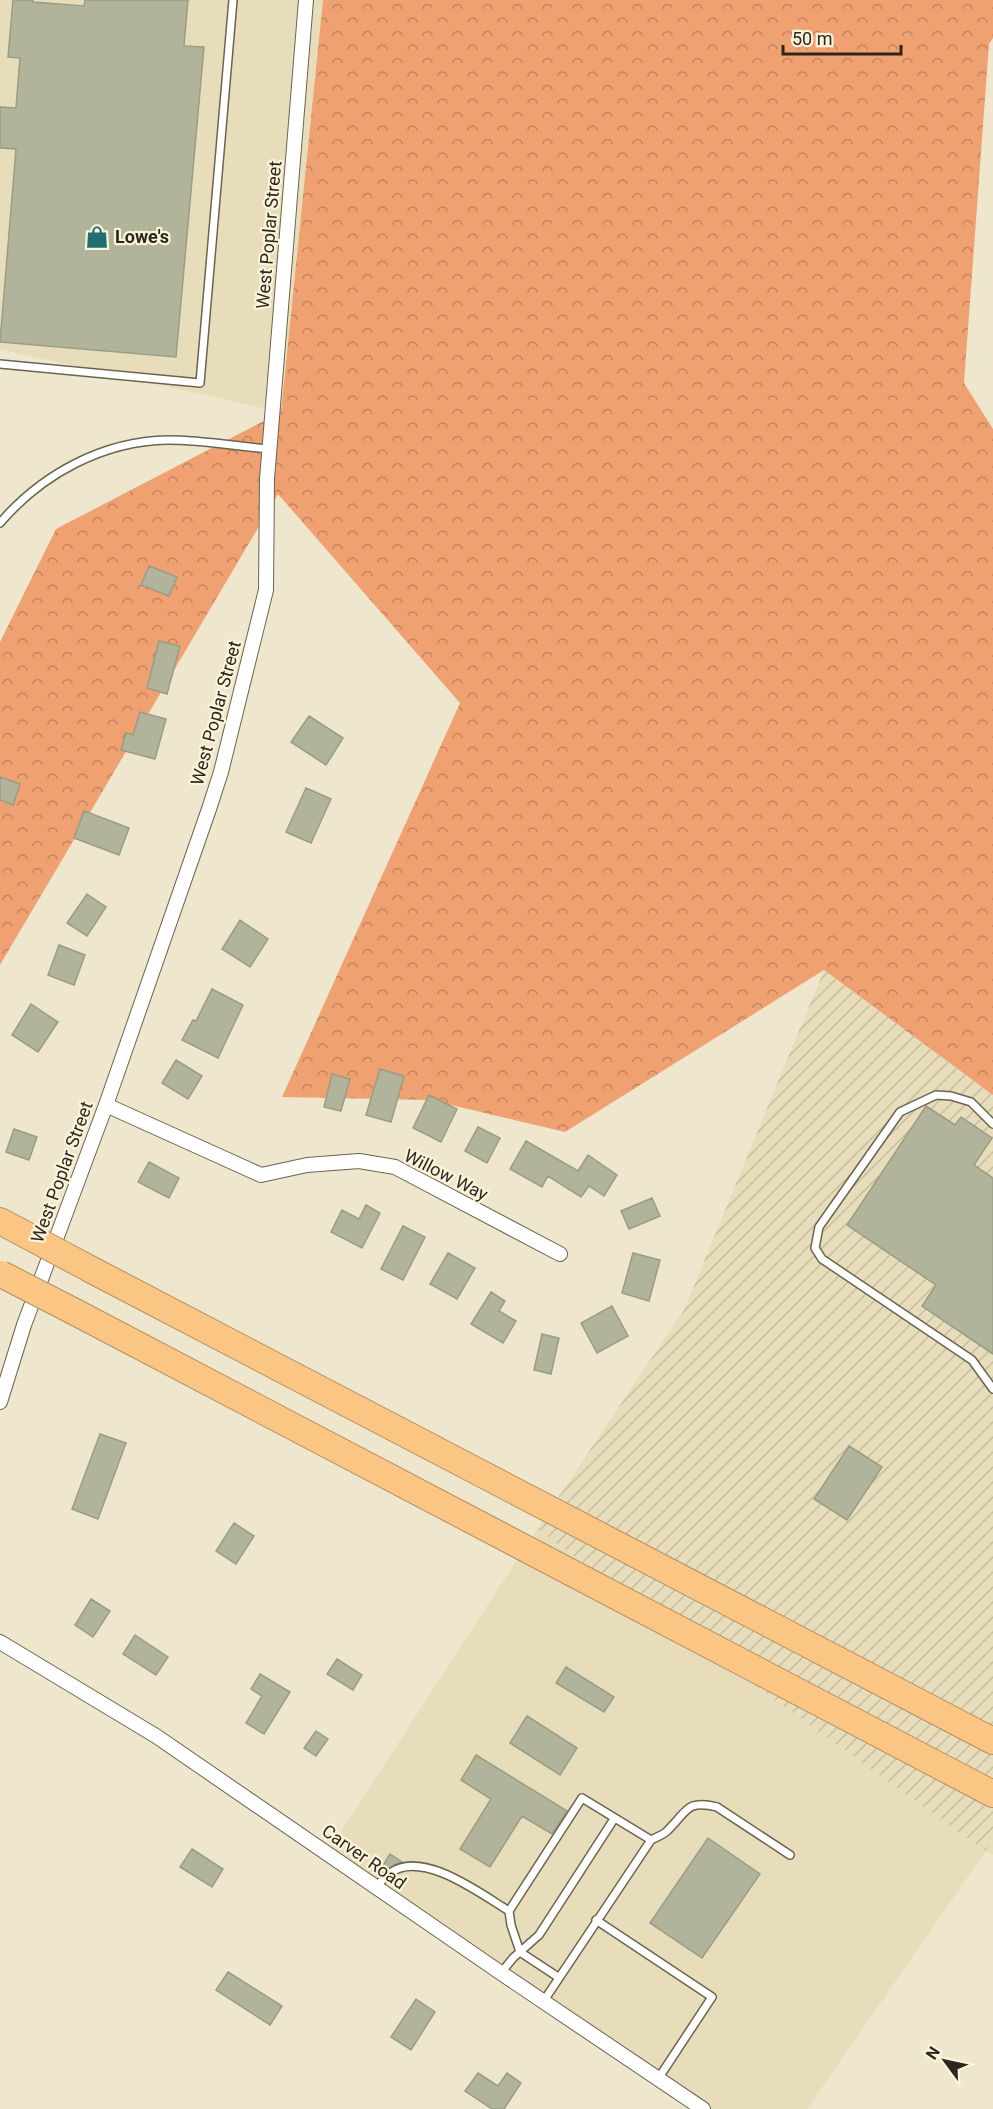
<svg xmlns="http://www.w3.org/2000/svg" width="993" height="2109" font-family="Roboto,sans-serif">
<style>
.built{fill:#e7ddbb}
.industrial{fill:url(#industrial-furrows)}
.forest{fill:url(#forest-crowns)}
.building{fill:#b1b49b;stroke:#999d84;stroke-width:1.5}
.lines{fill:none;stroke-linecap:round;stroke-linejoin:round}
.lane-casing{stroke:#6b644e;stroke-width:10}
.street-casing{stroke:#6b644e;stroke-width:16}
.highway-casing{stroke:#b28e60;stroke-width:28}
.lane{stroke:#fff;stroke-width:7}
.street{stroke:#fff;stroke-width:14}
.highway{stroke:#fbc684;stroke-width:26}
.highway-bridge-casing{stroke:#b28e60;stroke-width:28;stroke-linecap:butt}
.highway-bridge{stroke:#fbc684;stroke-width:26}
.labels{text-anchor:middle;stroke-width:4.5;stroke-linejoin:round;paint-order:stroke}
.street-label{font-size:18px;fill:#2a271e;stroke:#fcf4da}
.poi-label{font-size:18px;font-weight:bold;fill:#2a271e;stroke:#fcf4da;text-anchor:start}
</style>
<defs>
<pattern id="industrial-furrows" width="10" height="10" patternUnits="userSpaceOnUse" patternTransform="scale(1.5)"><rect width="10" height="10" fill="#e7ddbb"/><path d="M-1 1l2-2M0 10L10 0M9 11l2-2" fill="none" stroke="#c6bea0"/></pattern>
<pattern id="forest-crowns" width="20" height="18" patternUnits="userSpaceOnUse" patternTransform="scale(1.5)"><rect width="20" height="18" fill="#f0a171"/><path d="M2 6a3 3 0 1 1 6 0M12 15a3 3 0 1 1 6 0" fill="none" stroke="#c3835c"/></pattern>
</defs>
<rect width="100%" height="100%" fill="#eee6cd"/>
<!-- built -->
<path class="built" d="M 0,0 L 323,0 L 281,412 L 0,349 Z
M 537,1529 L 985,1851 L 993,1839 L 993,1855 L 985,1852 L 807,2109 L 706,2109 L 327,1853 Z"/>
<!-- industrial -->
<path class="industrial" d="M 824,970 L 993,1095 L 993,1839 L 985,1851 L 537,1529 L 684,1310 Z"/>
<!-- forest -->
<path class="forest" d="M 323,0 L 993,0 L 993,38 L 989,44 L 964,383 L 993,429 L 993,1095 L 824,970 L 565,1132 L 430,1100 L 282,1097 L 460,703 L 278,494 L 0,965 L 0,642 L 56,529 L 281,412 Z"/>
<!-- building -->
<path class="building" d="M 13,0 L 33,0 L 33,2 L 84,6 L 85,0 L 188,0 L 184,46 L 204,47 L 176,357 L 0,342 L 16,149 L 0,148 L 0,107 L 16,108 L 20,58 L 8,57 Z
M 149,566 L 177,577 L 169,596 L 141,585 Z
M 159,641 L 180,646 L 167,694 L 147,688 Z
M 140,712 L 166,719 L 155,759 L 121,750 L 126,733 L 133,735 Z
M 309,716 L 343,738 L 326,765 L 291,742 Z
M 0,777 L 20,784 L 13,805 L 0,800 Z
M 306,788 L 331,799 L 311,843 L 286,832 Z
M 84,811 L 129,828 L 119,855 L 74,838 Z
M 87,894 L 106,907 L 87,936 L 67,923 Z
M 240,920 L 268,939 L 250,967 L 222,949 Z
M 59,945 L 85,955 L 74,985 L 48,975 Z
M 212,989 L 243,1005 L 218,1058 L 182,1040 L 193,1020 L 196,1021 Z
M 31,1004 L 58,1022 L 38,1052 L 12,1035 Z
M 176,1060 L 202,1076 L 188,1099 L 162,1083 Z
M 380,1069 L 404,1076 L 391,1122 L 366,1115 Z
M 332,1074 L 350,1079 L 341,1111 L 324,1107 Z
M 429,1095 L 457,1109 L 441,1142 L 413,1128 Z
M 926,1106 L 955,1125 L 961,1117 L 992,1138 L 974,1165 L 993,1178 L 993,1354 L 922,1306 L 936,1285 L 847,1225 Z
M 478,1127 L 500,1138 L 487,1163 L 465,1151 Z
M 14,1129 L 37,1137 L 29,1160 L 6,1152 Z
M 526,1141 L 578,1171 L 588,1155 L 617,1175 L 604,1196 L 589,1186 L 581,1197 L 548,1176 L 542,1187 L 510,1169 Z
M 149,1162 L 179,1178 L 169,1198 L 138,1182 Z
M 652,1198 L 660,1216 L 629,1229 L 621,1211 Z
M 366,1205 L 380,1213 L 362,1248 L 331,1232 L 342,1210 L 359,1219 Z
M 403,1226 L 425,1237 L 403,1280 L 381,1269 Z
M 448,1253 L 475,1268 L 457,1299 L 430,1284 Z
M 633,1253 L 660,1260 L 649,1301 L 622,1293 Z
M 491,1292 L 505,1301 L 499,1311 L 516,1321 L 503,1343 L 471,1324 Z
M 612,1306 L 628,1336 L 597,1353 L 581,1323 Z
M 542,1334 L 559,1338 L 551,1374 L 534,1370 Z
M 100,1434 L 126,1443 L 98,1519 L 72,1509 Z
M 849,1446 L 882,1467 L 847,1520 L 814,1499 Z
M 234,1523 L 254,1536 L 236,1564 L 216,1551 Z
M 91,1599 L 110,1611 L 93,1637 L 75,1625 Z
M 135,1635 L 168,1657 L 156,1675 L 123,1654 Z
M 337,1659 L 362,1675 L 353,1690 L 327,1674 Z
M 566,1667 L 614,1697 L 604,1712 L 556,1683 Z
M 260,1674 L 290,1692 L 264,1734 L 246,1723 L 262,1696 L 251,1689 Z
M 527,1716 L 577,1748 L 560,1775 L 510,1743 Z
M 316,1731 L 328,1739 L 316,1756 L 304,1748 Z
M 476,1755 L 567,1811 L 552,1834 L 522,1816 L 490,1867 L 460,1849 L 491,1799 L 461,1780 Z
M 708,1838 L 760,1874 L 702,1958 L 650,1923 Z
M 192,1849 L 223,1869 L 212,1887 L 180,1867 Z
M 390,1854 L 402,1862 L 381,1873 L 379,1872 Z
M 228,1972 L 282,2006 L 270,2025 L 216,1990 Z
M 416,1999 L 435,2012 L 411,2050 L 391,2037 Z
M 478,2073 L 498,2086 L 507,2073 L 521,2083 L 504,2109 L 492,2109 L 465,2091 Z"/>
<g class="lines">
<!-- lane casing -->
<g class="lane-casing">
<path id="lane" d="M 0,364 L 200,383 L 233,0
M 0,523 C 42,474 103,441 168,440 C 201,440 236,446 269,449
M 993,1124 L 971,1102 L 951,1096 L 936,1095 L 900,1112 L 819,1227 L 815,1248 L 822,1259 L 972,1360 L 993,1389
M 377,1886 C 381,1882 385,1876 390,1873 C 422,1849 481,1894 509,1911
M 596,1920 L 712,1997 L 658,2079
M 501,1973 L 513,1958 L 539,1935 L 614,1819
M 558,1977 L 520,1952 L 511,1925 L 509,1911 L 582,1798 L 651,1840
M 543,2002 L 651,1840 C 656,1837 664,1835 668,1830 C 687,1812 686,1799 717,1807 L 790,1855"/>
</g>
<!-- street casing -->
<g class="street-casing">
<path id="street" d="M 106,1105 L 261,1175 L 307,1165 L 359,1161 L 395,1167 L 560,1254
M 0,1402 L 24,1325 L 106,1105 L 209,809 L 221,772 L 266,590 L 267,479 L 306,0
M 0,1642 L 156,1736 L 501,1973 L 703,2109"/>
</g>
<!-- highway casing -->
<g class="highway-casing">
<path id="highway" d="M 0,1221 L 17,1230
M 90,1269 L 993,1741
M 75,1312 L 993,1794"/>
</g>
<!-- lane -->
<use href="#lane" class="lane"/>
<!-- street -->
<use href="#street" class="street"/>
<!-- highway -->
<use href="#highway" class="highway"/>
<!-- highway-bridge casing -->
<g class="highway-bridge-casing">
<path id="highway-bridge" d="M 17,1230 L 90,1269
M 1,1274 L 75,1312"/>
</g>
<!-- highway-bridge -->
<use href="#highway-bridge" class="highway-bridge"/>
</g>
<!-- icons -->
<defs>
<g id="shop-bare" transform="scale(1.8)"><path d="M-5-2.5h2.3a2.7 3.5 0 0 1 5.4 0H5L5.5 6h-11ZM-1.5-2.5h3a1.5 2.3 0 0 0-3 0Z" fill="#216d6f" stroke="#fcf4da" stroke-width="2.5" paint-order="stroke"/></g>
</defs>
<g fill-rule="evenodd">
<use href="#shop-bare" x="97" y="237"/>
</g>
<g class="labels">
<!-- street labels -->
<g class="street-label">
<text transform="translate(269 235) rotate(-85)" y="6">West Poplar Street</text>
<text transform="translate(216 713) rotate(-75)" y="6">West Poplar Street</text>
<text transform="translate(62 1172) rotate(-70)" y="6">West Poplar Street</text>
<text transform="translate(446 1175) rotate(27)" y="6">Willow Way</text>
<text transform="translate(364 1857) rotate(35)" y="6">Carver Road</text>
</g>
<!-- poi labels -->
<g class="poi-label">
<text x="115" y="243">Lowe's</text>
</g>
</g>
<!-- north arrow -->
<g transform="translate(945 2061) rotate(303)" stroke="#fcf4da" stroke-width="4.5" paint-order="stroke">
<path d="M0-4.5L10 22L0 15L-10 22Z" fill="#2a271e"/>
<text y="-9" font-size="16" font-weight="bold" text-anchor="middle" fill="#2a271e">N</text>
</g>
<!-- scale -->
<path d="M783 45v9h118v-9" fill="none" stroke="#2a271e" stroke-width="3"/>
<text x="792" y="45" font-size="18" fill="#2a271e" stroke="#fcf4da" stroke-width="4.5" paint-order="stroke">50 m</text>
</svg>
